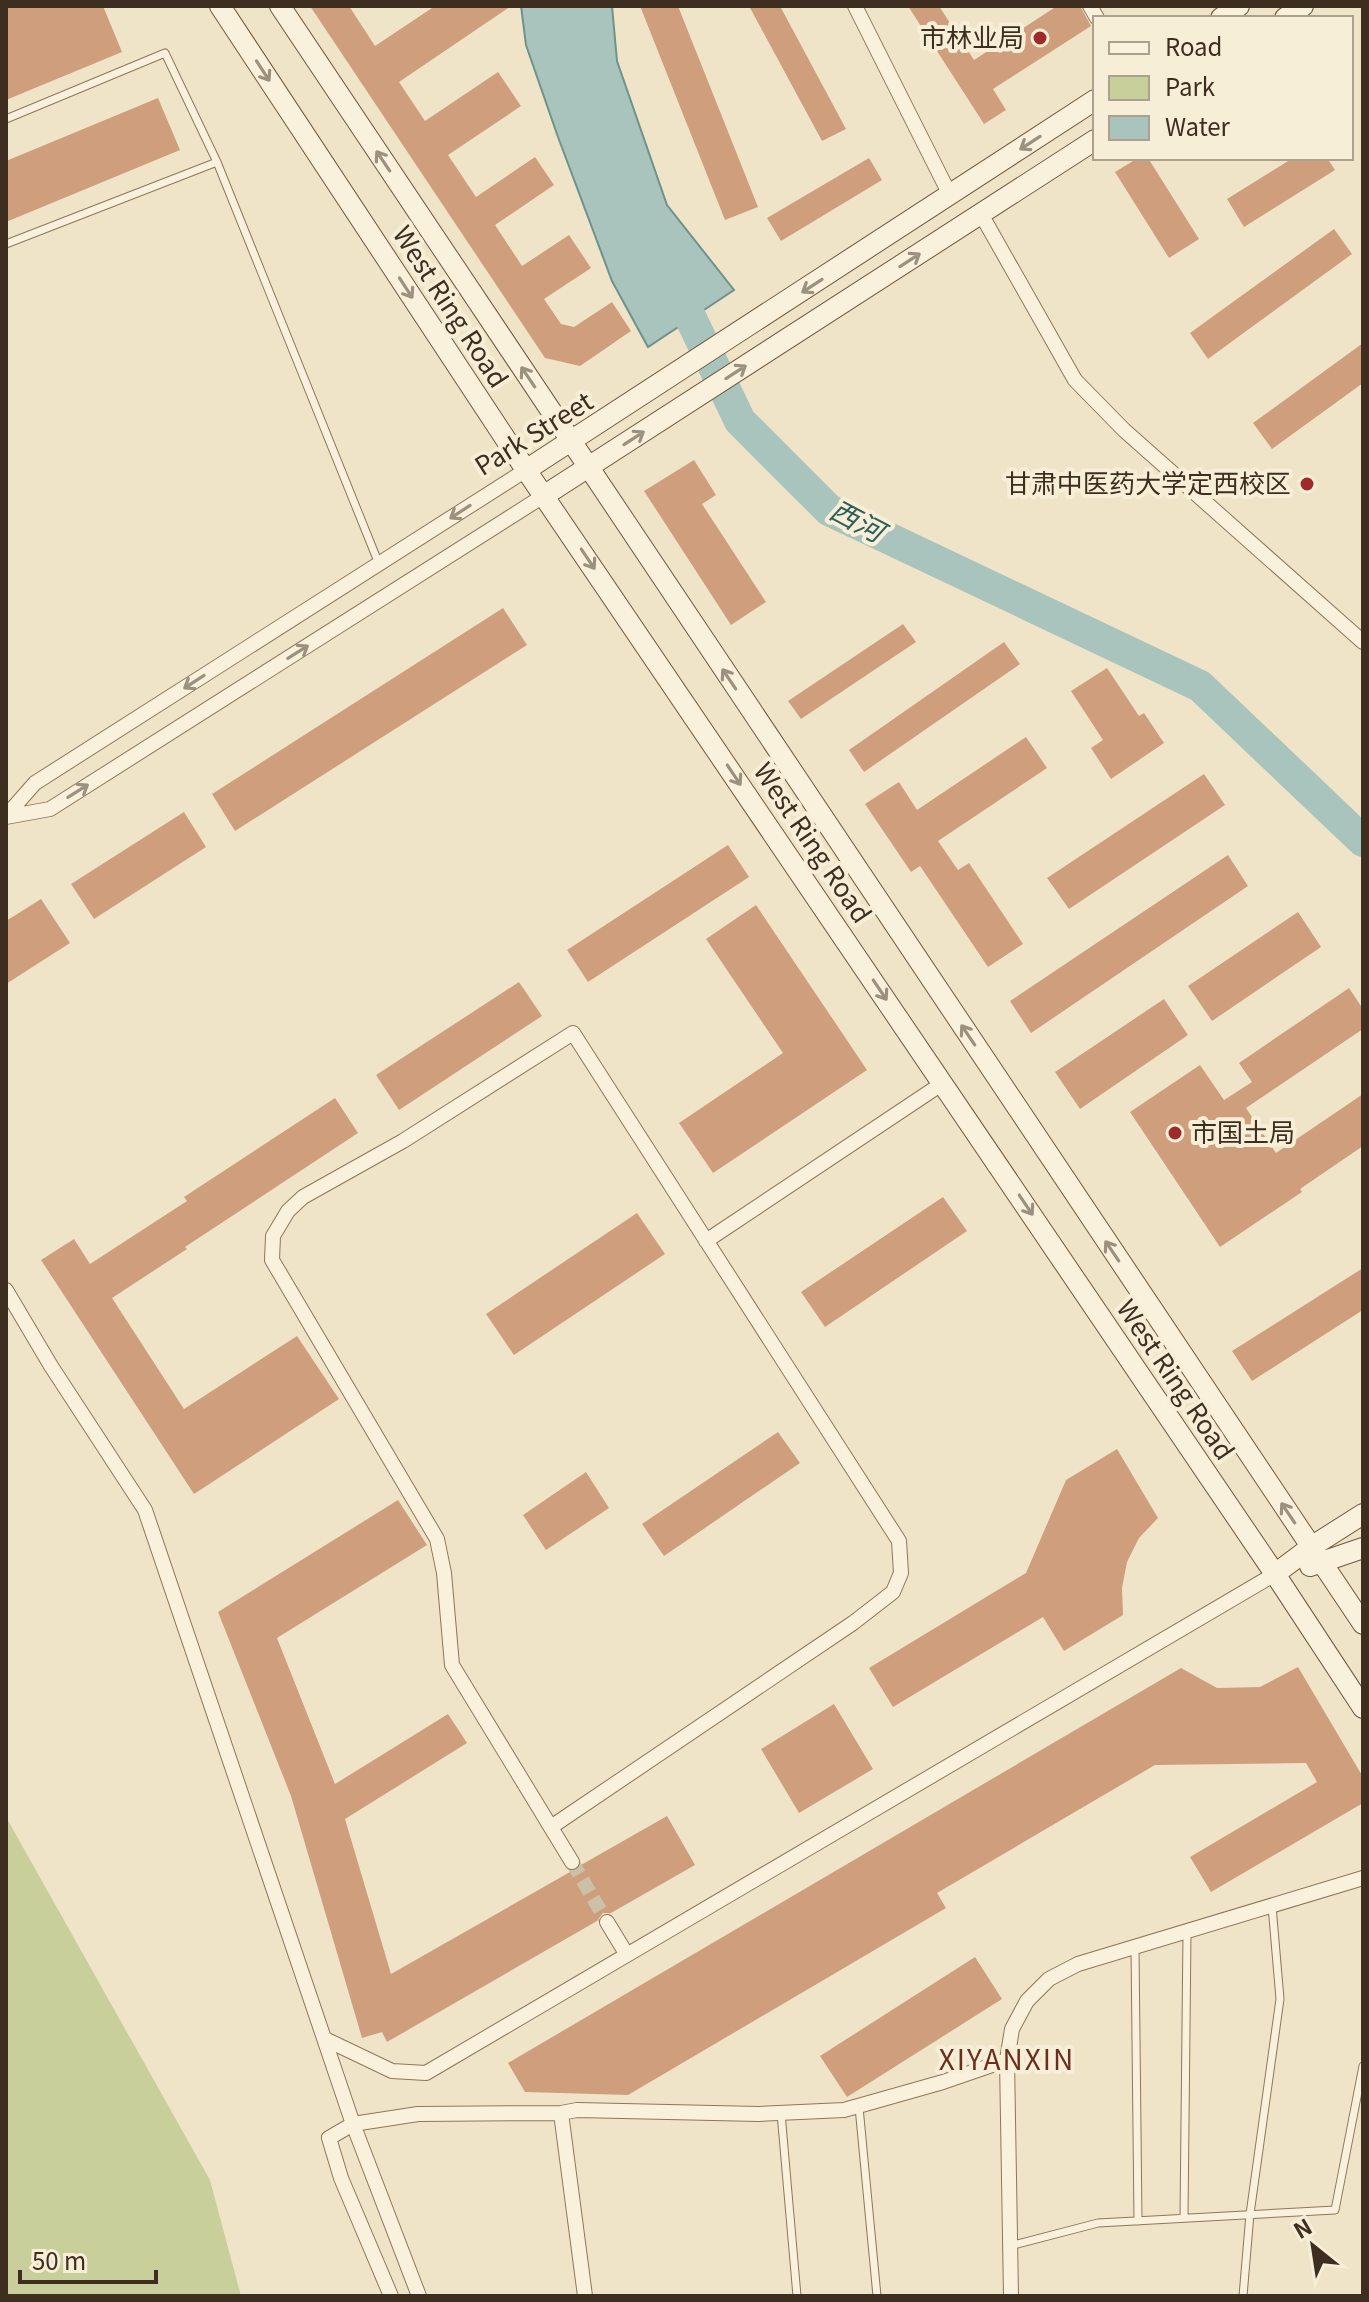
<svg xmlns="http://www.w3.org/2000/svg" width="1369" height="2302" font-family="Georgia,'Noto Sans SC',serif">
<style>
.green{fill:#c9cf9b}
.water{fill:#a9c4bc;stroke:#6f938a;stroke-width:2}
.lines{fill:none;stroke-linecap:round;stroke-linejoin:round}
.river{stroke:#a9c4bc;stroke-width:32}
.building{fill:#cf9f7d}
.street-tunnel{stroke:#ccc0a6;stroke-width:14;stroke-dasharray:14 7;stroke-linecap:butt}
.lane-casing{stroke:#8d765c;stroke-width:9}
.street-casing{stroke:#8d765c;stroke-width:16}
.secondary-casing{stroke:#6f573f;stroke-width:22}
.lane{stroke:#faf1dc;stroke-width:7}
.street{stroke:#faf1dc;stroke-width:14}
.secondary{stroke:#faf1dc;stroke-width:20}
.oneway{stroke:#9c907e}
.poi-dot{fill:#9e2a2b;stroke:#f7eed8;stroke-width:3}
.labels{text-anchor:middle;stroke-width:8;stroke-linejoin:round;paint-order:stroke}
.poi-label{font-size:26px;fill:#3d2e20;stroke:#f7eed8;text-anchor:end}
.street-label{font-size:26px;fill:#3d2e20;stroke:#f7eed8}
.water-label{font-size:28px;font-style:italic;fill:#2f5d5a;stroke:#f7eed8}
.neighbourhood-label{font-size:28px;letter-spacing:2px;fill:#6b2e1e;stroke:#f7eed8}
</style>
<rect width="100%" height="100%" fill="#f0e4c8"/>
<!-- green -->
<path class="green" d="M 6,1817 L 210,2180 L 241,2296 L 6,2296 Z"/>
<!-- water -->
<path class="water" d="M 521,6 L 612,6 L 617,61 L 667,205 L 734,290 L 648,347 L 612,281 L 558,137 L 526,45 Z"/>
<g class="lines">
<!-- river -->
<path class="river" d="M 673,281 L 740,421 L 829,510 L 1200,686 L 1363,841"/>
</g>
<!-- building -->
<path class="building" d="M 6,6 L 103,6 L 122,52 L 6,100 Z
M 310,6 L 349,6 L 375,46 L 435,6 L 511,6 L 399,82 L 425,121 L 498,72 L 521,106 L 448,155 L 476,197 L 535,157 L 554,185 L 495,225 L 522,266 L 569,235 L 591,268 L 544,299 L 561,324 L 574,327 L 612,302 L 631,331 L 580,366 L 545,358 Z
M 640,6 L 678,6 L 758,207 L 725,220 Z
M 749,6 L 780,6 L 846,129 L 822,141 Z
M 908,6 L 939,6 L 974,60 L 1057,6 L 1080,6 L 1091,26 L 993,89 L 1006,110 L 984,124 Z
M 158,98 L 180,150 L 6,222 L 6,161 Z
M 869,158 L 882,180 L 781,241 L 767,218 Z
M 1138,158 L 1148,158 L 1199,239 L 1169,258 L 1115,172 Z
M 1293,158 L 1327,158 L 1335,170 L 1244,227 L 1227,199 Z
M 1334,229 L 1352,254 L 1208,359 L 1190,333 Z
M 1363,343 L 1363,383 L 1272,449 L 1253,423 Z
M 694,460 L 716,495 L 702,504 L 766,602 L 731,625 L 644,491 Z
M 503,608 L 527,645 L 235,831 L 212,794 Z
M 903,624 L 916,642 L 801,719 L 788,701 Z
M 1004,642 L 1020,664 L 864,772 L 849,750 Z
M 1107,668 L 1139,716 L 1144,713 L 1164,743 L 1111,779 L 1091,748 L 1103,740 L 1071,691 Z
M 1026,737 L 1047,768 L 938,841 L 958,870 L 969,863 L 1023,944 L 988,967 L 920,866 L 911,872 L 865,804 L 899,782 L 917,810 Z
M 1204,774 L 1225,805 L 1069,909 L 1047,878 Z
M 184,812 L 206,847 L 94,919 L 71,884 Z
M 728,845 L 749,877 L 588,982 L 567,950 Z
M 1228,855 L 1248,886 L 1031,1033 L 1010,1001 Z
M 41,899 L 70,943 L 6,984 L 6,921 Z
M 756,905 L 867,1070 L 713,1173 L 679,1123 L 783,1053 L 706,939 Z
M 1298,912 L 1321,947 L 1212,1021 L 1188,986 Z
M 519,982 L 542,1016 L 399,1110 L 376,1075 Z
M 1349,988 L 1363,1009 L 1363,1029 L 1246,1108 L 1276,1153 L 1363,1094 L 1363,1146 L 1300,1189 L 1302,1192 L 1220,1247 L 1130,1112 L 1200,1065 L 1224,1100 L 1252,1082 L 1239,1063 Z
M 1164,999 L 1188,1035 L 1080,1109 L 1055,1072 Z
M 335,1098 L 358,1133 L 185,1247 L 187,1249 L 112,1298 L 184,1409 L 297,1336 L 339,1399 L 194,1494 L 41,1260 L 74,1239 L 90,1264 L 187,1201 L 184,1197 Z
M 943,1197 L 967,1231 L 825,1327 L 801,1292 Z
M 637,1213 L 665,1254 L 514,1355 L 486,1314 Z
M 1363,1268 L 1363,1310 L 1252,1381 L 1232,1351 Z
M 778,1432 L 800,1463 L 664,1556 L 642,1524 Z
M 1117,1449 L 1158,1518 L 1139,1538 L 1127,1562 L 1122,1588 L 1123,1615 L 1064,1651 L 1043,1617 L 893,1707 L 869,1668 L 1026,1573 L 1066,1480 Z
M 586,1472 L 609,1508 L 546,1550 L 523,1515 Z
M 398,1500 L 427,1545 L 277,1638 L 335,1784 L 448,1714 L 467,1743 L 345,1819 L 391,1974 L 570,1872 L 576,1871 L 581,1865 L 667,1816 L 695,1865 L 611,1913 L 603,1913 L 597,1921 L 387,2042 L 382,2032 L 362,2038 L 291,1796 L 218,1612 Z
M 1298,1667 L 1363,1777 L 1363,1803 L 1211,1892 L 1190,1857 L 1317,1782 L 1306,1763 L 1155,1765 L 937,1893 L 946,1908 L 628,2095 L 525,2092 L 508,2063 L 1181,1668 L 1217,1688 L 1260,1687 Z
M 834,1704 L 873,1769 L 799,1813 L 761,1749 Z
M 975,1957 L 1002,1999 L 847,2097 L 820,2056 Z"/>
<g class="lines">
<!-- street-tunnel -->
<path class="street-tunnel" d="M 572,1862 L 607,1922"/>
<!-- lane casing -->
<g class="lane-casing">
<path id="lane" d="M 6,119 L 165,53 L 217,162 L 379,564
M 6,244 L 217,162
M 1135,1948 L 1138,2221
M 859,2107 L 877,2296
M 781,2113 L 797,2296
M 1184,2218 L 1187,1933
M 1010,2246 L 1098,2223 L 1335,2210 L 1363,2066
M 1243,2296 L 1250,2214 L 1280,1999 L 1272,1906"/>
</g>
<!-- street casing -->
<g class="street-casing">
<path id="street" d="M 855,6 L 950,195
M 1090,6 L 1097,18
M 981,214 L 1075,380 L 1124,430 L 1363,642
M 6,816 L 35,783 L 526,470
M 6,817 L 50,809 L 545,495
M 706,1241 L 943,1083
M 6,1290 L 51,1366 L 145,1510 L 353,2124 L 419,2296
M 551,1827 L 853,1623 L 893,1592 L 901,1573 L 899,1541 L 573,1033 L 403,1141 L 303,1197 L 288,1211 L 273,1236 L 272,1260 L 437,1539 L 444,1573 L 452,1665 L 572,1862
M 607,1922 L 627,1955
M 325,2039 L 392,2071 L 426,2073 L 1275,1574
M 561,2113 L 585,2296
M 391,2296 L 341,2178 L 329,2138 L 353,2124 L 418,2114 L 561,2113 L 577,2110 L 759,2114 L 844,2110 L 943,2082 L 1007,2060
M 1011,2296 L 1007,2060 L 1012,2029 L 1027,2001 L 1049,1979 L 1078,1964 L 1363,1878"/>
</g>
<!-- secondary casing -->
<g class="secondary-casing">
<path id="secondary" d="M 220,6 L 526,470 L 1275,1574 L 1363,1708
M 280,6 L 1363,1624
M 1221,18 L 1239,6
M 1285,18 L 1303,6
M 526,470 L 1095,100
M 545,495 L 1095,140
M 1310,1566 L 1363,1548
M 1275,1574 L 1311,1547 L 1363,1514"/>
</g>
<!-- lane -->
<use href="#lane" class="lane"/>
<!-- street -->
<use href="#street" class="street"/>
<!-- secondary -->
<use href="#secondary" class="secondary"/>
</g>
<!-- one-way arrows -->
<defs><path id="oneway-shaft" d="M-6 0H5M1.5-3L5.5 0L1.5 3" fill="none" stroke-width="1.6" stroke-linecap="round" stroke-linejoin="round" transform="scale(2)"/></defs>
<g class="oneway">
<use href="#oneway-shaft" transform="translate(263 71) rotate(57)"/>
<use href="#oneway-shaft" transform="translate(1030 143) rotate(147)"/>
<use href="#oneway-shaft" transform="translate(383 161) rotate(-124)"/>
<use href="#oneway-shaft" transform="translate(910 260) rotate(-33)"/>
<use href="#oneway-shaft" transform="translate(812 286) rotate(147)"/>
<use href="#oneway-shaft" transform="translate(406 288) rotate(57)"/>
<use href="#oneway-shaft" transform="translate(736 372) rotate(-33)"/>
<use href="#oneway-shaft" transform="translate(528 377) rotate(-124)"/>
<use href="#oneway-shaft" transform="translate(634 438) rotate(-33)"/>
<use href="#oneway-shaft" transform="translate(460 512) rotate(147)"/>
<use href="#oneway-shaft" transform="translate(588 559) rotate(56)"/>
<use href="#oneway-shaft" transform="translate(298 652) rotate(-32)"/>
<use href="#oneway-shaft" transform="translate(729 679) rotate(-124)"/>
<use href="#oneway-shaft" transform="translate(194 682) rotate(147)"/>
<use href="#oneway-shaft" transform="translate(734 775) rotate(56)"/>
<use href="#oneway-shaft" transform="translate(78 791) rotate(-32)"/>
<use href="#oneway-shaft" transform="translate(880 990) rotate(56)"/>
<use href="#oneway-shaft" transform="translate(968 1035) rotate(-124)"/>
<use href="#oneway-shaft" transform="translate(1026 1205) rotate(56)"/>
<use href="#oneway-shaft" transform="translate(1112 1251) rotate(-124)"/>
<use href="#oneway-shaft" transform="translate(1288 1513) rotate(-124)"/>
</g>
<!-- markers -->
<g class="poi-dot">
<circle cx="1040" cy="38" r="8"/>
<circle cx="1307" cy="484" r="8"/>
<circle cx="1175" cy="1133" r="8"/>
</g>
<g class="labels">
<!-- poi labels -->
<g class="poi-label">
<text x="1024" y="47">市林业局</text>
<text x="1291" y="493">甘肃中医药大学定西校区</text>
<text x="1191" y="1142" text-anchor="start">市国土局</text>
</g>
<!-- street labels -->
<g class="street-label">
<text transform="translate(450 307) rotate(57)" y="9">West Ring Road</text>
<text transform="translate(534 434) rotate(-32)" y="9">Park Street</text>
<text transform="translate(812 843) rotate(56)" y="9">West Ring Road</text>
<text transform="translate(1175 1380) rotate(56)" y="9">West Ring Road</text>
</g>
<!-- water labels -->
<g class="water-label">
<text transform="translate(857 521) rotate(28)" y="10">西河</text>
</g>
<!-- neighbourhood labels -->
<g class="neighbourhood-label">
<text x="1007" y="2070">XIYANXIN</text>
</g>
</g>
<!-- border -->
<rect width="1369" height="2302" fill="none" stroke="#3d2e20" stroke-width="16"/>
<!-- legend -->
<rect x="1093" y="16" width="260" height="144" fill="#f7eed8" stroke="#ada18e" stroke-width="2"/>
<rect x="1109" y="42" width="40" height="12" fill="#faf1dc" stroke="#ada18e" stroke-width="2"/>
<text x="1165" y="56" font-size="24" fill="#3d2e20">Road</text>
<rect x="1109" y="76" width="40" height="24" fill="#c9cf9b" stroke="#ada18e" stroke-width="2"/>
<text x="1165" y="96" font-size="24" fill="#3d2e20">Park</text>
<rect x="1109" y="116" width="40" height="24" fill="#a9c4bc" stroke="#ada18e" stroke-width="2"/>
<text x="1165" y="136" font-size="24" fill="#3d2e20">Water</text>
<!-- north arrow -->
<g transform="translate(1313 2246) rotate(330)" stroke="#f7eed8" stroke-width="6" paint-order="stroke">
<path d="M0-6L14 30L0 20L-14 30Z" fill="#3d2e20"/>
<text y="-12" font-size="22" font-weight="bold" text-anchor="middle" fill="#3d2e20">N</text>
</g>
<!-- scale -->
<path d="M20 2270v12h136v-12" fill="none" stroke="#3d2e20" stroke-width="4"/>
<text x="32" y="2270" font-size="24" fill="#3d2e20" stroke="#f7eed8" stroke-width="6" paint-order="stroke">50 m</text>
</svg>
